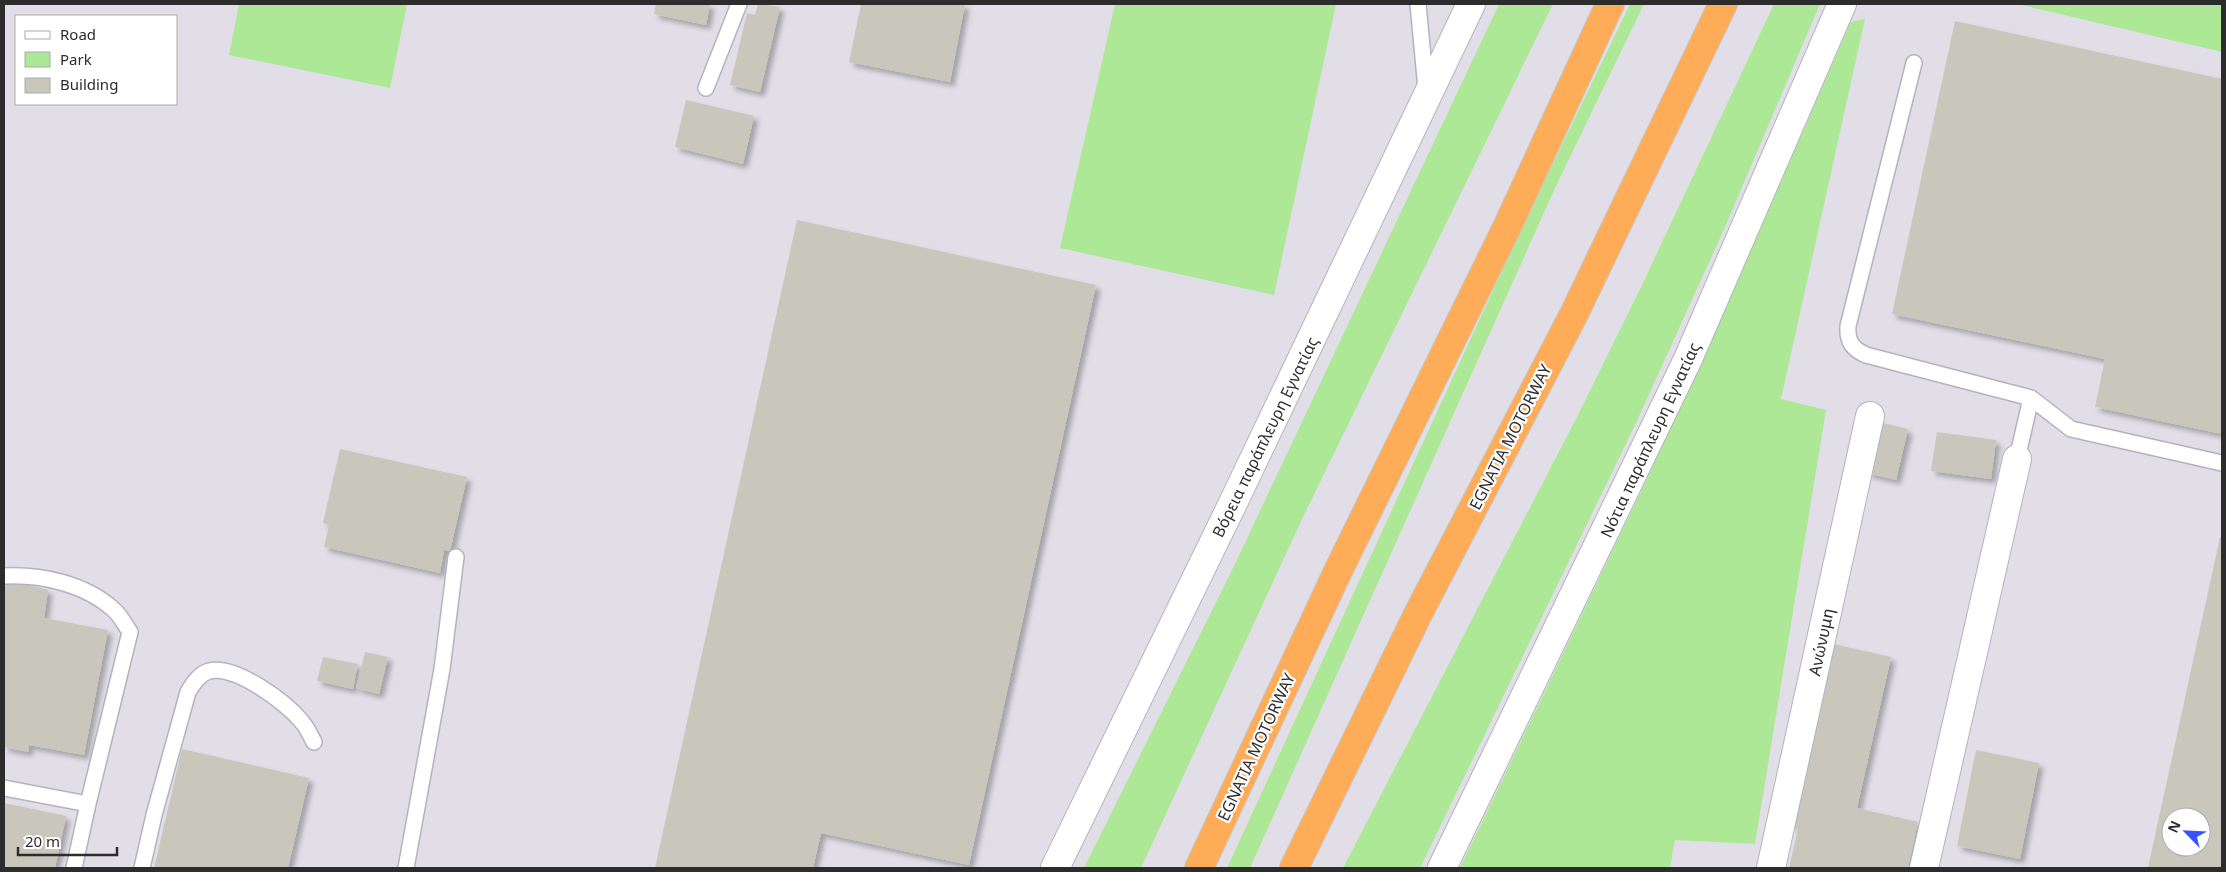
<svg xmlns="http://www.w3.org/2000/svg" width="2226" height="872" font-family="'Noto Sans',sans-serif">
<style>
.industrial{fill:#e1dee7;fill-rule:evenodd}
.green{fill:#ade897}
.building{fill:#c9c6bc;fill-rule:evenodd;filter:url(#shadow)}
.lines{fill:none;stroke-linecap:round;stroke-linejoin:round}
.service-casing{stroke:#b2b3c0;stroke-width:18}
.minor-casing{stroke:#b2b3c0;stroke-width:30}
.tertiary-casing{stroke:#b2b3c0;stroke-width:30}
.motorway-casing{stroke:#c8c8c8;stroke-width:30}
.service{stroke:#fff;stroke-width:15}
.minor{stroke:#fff;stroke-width:28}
.tertiary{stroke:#fff;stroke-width:28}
.motorway{stroke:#ffac58;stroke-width:28}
.labels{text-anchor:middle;stroke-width:4.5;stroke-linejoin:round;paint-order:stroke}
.street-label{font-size:16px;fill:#2c2c2c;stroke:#fff}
</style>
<defs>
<filter id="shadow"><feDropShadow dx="4.5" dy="4.5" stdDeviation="2.5" flood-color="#0004"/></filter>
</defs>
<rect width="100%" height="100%" fill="#eee8de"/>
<!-- industrial -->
<path class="industrial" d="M 4,4 L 2222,4 L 2222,868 L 4,868 ZM 16,16 L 176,16 L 176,104 L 16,104 ZM 2171,817 L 2201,817 L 2201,847 L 2171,847 Z"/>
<!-- green -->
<path class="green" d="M 239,4 L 407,4 L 390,88 L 229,55 Z
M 1115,4 L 1336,4 L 1274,295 L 1060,248 Z
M 1499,4 L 1553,4 L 1303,517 L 1141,868 L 1084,868 L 1234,566 Z
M 1630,4 L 1644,4 L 1555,188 L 1250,868 L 1227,868 L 1519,234 Z
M 1774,4 L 1820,4 L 1726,225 L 1636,423 L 1420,868 L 1343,868 L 1579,413 L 1642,285 Z
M 2017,4 L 2222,4 L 2222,52 Z
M 1865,19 L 1781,399 L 1826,410 L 1755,844 L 1675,840 L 1670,868 L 1460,868 L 1648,477 L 1724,312 L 1851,22 Z"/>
<!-- building -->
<path class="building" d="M 656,4 L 710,4 L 706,25 L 654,14 Z
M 758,4 L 780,7 L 760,92 L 730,85 L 747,13 L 755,15 Z
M 861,4 L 965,4 L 950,82 L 849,62 Z
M 1955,21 L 2222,79 L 2222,434 L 2095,407 L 2105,359 L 1892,314 Z
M 686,100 L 754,116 L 743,164 L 675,147 Z
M 797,220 L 1096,285 L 969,865 L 821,833 L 813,868 L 655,868 Z
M 1879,422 L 1908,429 L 1896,480 L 1867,473 Z
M 1937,432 L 1996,440 L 1991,479 L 1931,471 Z
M 340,449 L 467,477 L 450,551 L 444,550 L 440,573 L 324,547 L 329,525 L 323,523 Z
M 2220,537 L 2222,538 L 2222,868 L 2148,868 ZM 2171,817 L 2201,817 L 2201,847 L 2171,847 Z
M 14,581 L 48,590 L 44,618 L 108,630 L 84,755 L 29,745 L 28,752 L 4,747 L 4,583 Z
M 1833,644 L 1891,657 L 1857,808 L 1918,822 L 1908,868 L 1789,868 L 1798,829 L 1792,827 Z
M 365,652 L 388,657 L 379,694 L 356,688 Z
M 323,657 L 358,664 L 353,689 L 317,681 Z
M 182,749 L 309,778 L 288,868 L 154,868 Z
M 1976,750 L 2039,763 L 2020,859 L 1957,846 Z
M 4,803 L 66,816 L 55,868 L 4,868 Z"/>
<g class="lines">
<!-- service casing -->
<g class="service-casing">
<path id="service" d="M 1418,4 L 1426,89
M 1914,63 L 1848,326 C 1847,341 1852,349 1866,355 L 2031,398 L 2071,429 L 2222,463
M 706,88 L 739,4
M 2017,459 L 2031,398
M 4,576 C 41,574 86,584 114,610 C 121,616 125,625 130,632 L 88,804 L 74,868
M 4,788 L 88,804
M 142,868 L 154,815 L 188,692 C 193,684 199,674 209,671 C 236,665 286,702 302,722 C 307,727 310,735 314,742
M 406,868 L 442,669 L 456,557"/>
</g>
<!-- minor casing -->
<g class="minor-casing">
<path id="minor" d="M 1771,868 L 1870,416
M 1924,868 L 2017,459"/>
</g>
<!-- tertiary casing -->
<g class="tertiary-casing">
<path id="tertiary" d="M 1055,868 L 1233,503 L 1471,4
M 1442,868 L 1688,359 L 1842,4"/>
</g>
<!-- motorway casing -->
<g class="motorway-casing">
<path id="motorway" d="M 1199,868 L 1339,569 L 1508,225 L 1610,4
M 1294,868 L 1418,614 L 1574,314 L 1723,4"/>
</g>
<!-- service -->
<use href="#service" class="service"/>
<!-- minor -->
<use href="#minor" class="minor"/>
<!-- tertiary -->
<use href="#tertiary" class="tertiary"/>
<!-- motorway -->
<use href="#motorway" class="motorway"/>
</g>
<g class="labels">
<!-- street labels -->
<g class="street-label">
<text transform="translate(1265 437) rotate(-64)" y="6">Βόρεια παράπλευρη Εγνατίας</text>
<text transform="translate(1510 437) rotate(-63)" y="6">EGNATIA MOTORWAY</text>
<text transform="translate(1650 440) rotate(-65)" y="6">Νότια παράπλευρη Εγνατίας</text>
<text transform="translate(1821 642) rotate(-78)" y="6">Ανώνυμη</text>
<text transform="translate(1256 747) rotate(-65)" y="6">EGNATIA MOTORWAY</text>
</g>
</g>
<!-- border -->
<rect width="2226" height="872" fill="none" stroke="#2c2c2c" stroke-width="10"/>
<!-- legend -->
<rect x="15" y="15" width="162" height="90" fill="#ffffff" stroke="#ababab"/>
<rect x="25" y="31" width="25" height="8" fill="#ffffff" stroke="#ababab"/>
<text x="60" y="40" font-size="15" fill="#2c2c2c">Road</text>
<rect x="25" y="52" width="25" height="15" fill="#ade897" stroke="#ababab"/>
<text x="60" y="65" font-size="15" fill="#2c2c2c">Park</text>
<rect x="25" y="78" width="25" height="15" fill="#c9c6bc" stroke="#ababab"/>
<text x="60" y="90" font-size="15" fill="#2c2c2c">Building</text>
<!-- north arrow -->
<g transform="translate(2186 832) rotate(294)"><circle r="24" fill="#ffffff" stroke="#ababab"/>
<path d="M0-4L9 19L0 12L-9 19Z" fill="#3a51ff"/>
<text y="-8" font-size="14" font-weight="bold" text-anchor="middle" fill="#2c2c2c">N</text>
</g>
<!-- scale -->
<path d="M18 847v8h99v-8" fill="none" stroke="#2c2c2c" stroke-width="2.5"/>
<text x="25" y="847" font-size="15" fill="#2c2c2c" stroke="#ffffff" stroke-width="4" paint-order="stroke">20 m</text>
</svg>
